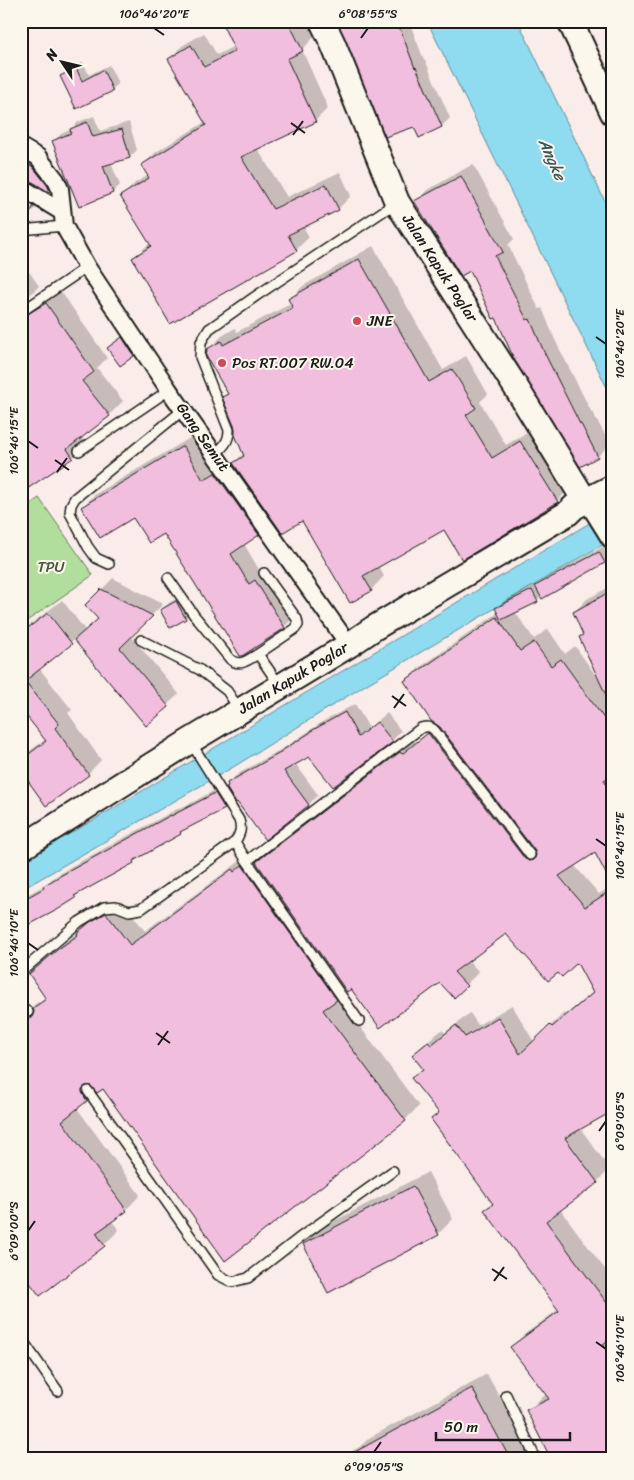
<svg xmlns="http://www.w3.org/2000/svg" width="634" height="1480" font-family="Sriracha,sans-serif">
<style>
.green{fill:#b1de9d;stroke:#667d5c}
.water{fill:#8fdbef;stroke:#618f9b}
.shadow{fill:#0003}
.building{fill:#f1bedd;stroke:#1c1c1c}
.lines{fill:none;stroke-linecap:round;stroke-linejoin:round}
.lane-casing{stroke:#1c1c1c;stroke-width:12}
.street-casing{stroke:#1c1c1c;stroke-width:20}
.secondary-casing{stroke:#1c1c1c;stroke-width:28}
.lane{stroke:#fbf7ec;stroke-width:9}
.street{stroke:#fbf7ec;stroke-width:16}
.secondary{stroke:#fbf7ec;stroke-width:24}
.ticks{fill:none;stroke:#1c1c1c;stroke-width:2}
.poi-dot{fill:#d1495b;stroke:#fbf7ec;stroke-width:2}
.labels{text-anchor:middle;stroke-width:4;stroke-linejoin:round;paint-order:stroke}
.street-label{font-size:15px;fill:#1c1c1c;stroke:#fbf7ec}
.poi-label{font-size:15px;fill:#1c1c1c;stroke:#fbf7ec;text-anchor:start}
.park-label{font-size:15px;fill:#495643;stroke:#fbf7ec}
.water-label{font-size:16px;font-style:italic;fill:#3e555b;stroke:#fbf7ec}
.neatline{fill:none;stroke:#1c1c1c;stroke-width:2}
.ticks-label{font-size:12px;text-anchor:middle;fill:#1c1c1c}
</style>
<rect width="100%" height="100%" fill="#f9ece9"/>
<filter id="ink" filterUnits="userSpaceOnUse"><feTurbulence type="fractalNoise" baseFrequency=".02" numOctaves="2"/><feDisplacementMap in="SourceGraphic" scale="10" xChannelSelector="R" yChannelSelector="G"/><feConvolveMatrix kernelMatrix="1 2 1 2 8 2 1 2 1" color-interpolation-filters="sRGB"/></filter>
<g filter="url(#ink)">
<!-- green -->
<path class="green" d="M 39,498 L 93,575 L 21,625 L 21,510 Z"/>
<!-- water -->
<path class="water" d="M 427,21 L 518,21 L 613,218 L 613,400 Z
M 613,509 L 613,540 L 597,548 L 367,684 L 235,766 L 21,890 L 21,861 L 87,824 Z"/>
<!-- shadow -->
<path class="shadow" d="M 219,21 L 307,21 L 315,36 L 302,50 L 328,108 L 315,121 L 257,148 L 287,197 L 340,172 L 351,196 L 338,209 L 303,226 L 309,237 L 296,250 L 133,258 L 150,243 L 122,197 L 135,183 L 149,175 L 143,165 L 156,152 L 205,122 L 169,59 L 182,46 L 204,33 L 217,55 L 234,46 L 224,25 L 221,26 Z
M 339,21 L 409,21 L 424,60 L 425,60 L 450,118 L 442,126 L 419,137 L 414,126 Z
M 83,62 L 89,75 L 109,65 L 118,83 L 112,90 L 61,76 L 68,70 Z
M 94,116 L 100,131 L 129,122 L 137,150 L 130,157 L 111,163 L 120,185 L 113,192 L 54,141 L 61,134 L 72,129 L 78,122 Z
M 21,136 L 47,153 L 63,176 L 49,191 L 41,186 L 40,188 L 46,192 L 36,208 L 21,223 Z
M 473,164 L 514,239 L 508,245 L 539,309 L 542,308 L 555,340 L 592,413 L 593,413 L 610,444 L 598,456 L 581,465 L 470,269 L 416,202 L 428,190 Z
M 373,246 L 443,370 L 466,356 L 488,394 L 480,402 L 506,445 L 534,428 L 570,488 L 557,501 L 445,528 L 378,566 L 384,576 L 371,590 L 302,519 L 234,463 L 244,453 L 224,397 L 228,393 L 208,350 L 222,336 L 235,328 L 237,332 L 292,303 L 290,299 L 303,286 Z
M 21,260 L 39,286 L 28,297 L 30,302 L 60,290 L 107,358 L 97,368 L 123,401 L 109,415 L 81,436 L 86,444 L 73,457 L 21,491 Z
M 130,331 L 141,347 L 121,364 L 109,348 Z
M 195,435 L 215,469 L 228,462 L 270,522 L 258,534 L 244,544 L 261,573 L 267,569 L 296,615 L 284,627 L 165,533 L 134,516 L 83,507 L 94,495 Z
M 606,545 L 612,555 L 604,562 L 515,612 L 534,639 L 548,629 L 565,654 L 575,646 L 599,680 L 600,680 L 581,637 L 584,634 L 574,612 L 587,599 L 613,585 L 613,884 L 596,852 L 574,865 L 599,894 L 613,885 L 613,1110 L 580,1128 L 610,1169 L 597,1182 L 560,1209 L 613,1280 L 613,1459 L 528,1411 L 541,1398 L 547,1394 L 512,1347 L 525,1334 L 559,1309 L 486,1211 L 494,1203 L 433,1119 L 440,1112 L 413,1078 L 423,1068 L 413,1055 L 426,1042 L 442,1030 L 445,1033 L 470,1013 L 478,1025 L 512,1005 L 534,1042 L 564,1013 L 565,1015 L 593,992 L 577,961 L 506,932 L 468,960 L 479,972 L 454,996 L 440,981 L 351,988 L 346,989 L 338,997 L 419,1106 L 405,1120 L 104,1087 L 96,1090 L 77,1108 L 140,1195 L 126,1210 L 111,1220 L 119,1230 L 104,1245 L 40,1294 L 21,1269 L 21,1015 L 38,1002 L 40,1003 L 46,997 L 30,974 L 45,959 L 93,919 L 121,900 L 145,931 L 247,856 L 257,852 L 262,858 L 270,849 L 414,740 L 416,742 L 438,724 L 405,681 L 419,668 L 499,612 L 497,608 L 504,601 L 540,583 L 544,579 Z
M 113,578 L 163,604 L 131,636 L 179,694 L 146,724 L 75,639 L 39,668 L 72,710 L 68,713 L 101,760 L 88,774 L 21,760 L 31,750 L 46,739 L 21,707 L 21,632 L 62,600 L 85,630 L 99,618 L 87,605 Z
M 184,594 L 193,611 L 185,618 L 162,610 L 169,603 Z
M 355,704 L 369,728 L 387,713 L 401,731 L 392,741 L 309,755 L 295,763 L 318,795 L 309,804 L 234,798 L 224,808 L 185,828 L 180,833 L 140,855 L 133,862 L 80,892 L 75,897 L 21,927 L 21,898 L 47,884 L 53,878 L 70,867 L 179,808 L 180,809 L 224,785 L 226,789 L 229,785 L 228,783 L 238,774 L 287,746 L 322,722 Z
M 428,1172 L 453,1219 L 438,1234 L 304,1244 L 319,1229 Z
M 487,1374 L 530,1453 L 538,1459 L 338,1459 L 361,1446 L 369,1438 Z"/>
<!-- building -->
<path class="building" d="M 221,21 L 288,21 L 303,51 L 287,59 L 316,122 L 241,157 L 273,209 L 326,184 L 339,210 L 288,235 L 297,251 L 170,324 L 132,258 L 151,246 L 120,196 L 149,178 L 141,165 L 206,125 L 168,59 L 191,45 L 204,67 L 235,51 Z
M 337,21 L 397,21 L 415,68 L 416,67 L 442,127 L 419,138 L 414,127 L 385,137 Z
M 76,68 L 82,81 L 103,70 L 113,91 L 76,109 L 60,76 Z
M 87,122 L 93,137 L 122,129 L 130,158 L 103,166 L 113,193 L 79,207 L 52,141 L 71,133 L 70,129 Z
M 21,159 L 33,167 L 47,185 L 50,191 L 49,192 L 26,178 L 21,177 Z
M 461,176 L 503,252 L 495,256 L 527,320 L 530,319 L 544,352 L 580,424 L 581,424 L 598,457 L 580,467 L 514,359 L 496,318 L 493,319 L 470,271 L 461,276 L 414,201 Z
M 21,199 L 34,206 L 23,224 L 21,224 Z
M 359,259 L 429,382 L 452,369 L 476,408 L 466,415 L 492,458 L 520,441 L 558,502 L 462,560 L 444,530 L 363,576 L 372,591 L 350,603 L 302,521 L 282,533 L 233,463 L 244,456 L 235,435 L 235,428 L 222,397 L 228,394 L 206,356 L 207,349 L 221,341 L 223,345 L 293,308 L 288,299 Z
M 46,303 L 94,372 L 82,381 L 110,416 L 67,449 L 73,458 L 21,493 L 21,318 Z
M 122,337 L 134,356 L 120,366 L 107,348 Z
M 183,446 L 203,480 L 215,473 L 259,535 L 231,554 L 249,584 L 255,580 L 285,628 L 242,656 L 240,656 L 164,534 L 149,543 L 133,518 L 100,538 L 81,507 Z
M 599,552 L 605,563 L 542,599 L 535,586 Z
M 101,589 L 153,616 L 120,648 L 169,707 L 146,726 L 74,640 L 98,619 L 85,605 Z
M 532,590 L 538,602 L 501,620 L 495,608 Z
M 613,590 L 613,710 L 579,637 L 583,635 L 573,612 Z
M 176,601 L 186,619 L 170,628 L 160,610 Z
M 48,613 L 72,644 L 25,681 L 59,724 L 55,728 L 89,775 L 46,806 L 21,771 L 21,760 L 46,741 L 21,709 L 21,633 Z
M 497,617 L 520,651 L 534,642 L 551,666 L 561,659 L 613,731 L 613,774 L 604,780 L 613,797 L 613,887 L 595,853 L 559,876 L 585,907 L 613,889 L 613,1111 L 565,1138 L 598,1183 L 546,1221 L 613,1311 L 613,1337 L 603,1344 L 613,1361 L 613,1459 L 551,1459 L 526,1410 L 549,1399 L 510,1347 L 559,1311 L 484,1210 L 493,1204 L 431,1119 L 439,1113 L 411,1078 L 423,1069 L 412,1055 L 428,1042 L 431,1045 L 456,1025 L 465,1037 L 498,1017 L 520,1054 L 550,1025 L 552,1027 L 593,993 L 577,963 L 562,977 L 558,973 L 548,981 L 506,934 L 454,972 L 467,986 L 454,998 L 440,983 L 380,1028 L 351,989 L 347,992 L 256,862 L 400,752 L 402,754 L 428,733 L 525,859 L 530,861 L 534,860 L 536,855 L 535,851 L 440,727 L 431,721 L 404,681 Z
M 345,712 L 358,737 L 377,722 L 393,742 L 333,787 L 309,757 L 284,771 L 309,805 L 265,840 L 237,802 L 236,803 L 226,787 L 228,786 L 227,783 L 280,753 L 280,752 L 311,732 L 311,731 Z
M 215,793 L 225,809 L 180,832 L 181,834 L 133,861 L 134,863 L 74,896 L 76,898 L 57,910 L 21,929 L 21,901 L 44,888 L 43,886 L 60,876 L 171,815 L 171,816 Z
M 242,865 L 337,1000 L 323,1010 L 406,1121 L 225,1261 L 103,1089 L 97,1093 L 91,1086 L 85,1086 L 82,1089 L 82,1092 L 87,1101 L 62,1121 L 127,1211 L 96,1233 L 105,1246 L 40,1296 L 21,1271 L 21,1017 L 23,1016 L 28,1018 L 32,1017 L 34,1012 L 33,1008 L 46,999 L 29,974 L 57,950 L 78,935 L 77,933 L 90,922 L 106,913 L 130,945 L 232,869 L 234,872 Z
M 413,1186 L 439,1235 L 328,1293 L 303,1244 Z
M 472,1388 L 510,1459 L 342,1459 Z"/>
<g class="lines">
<!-- lane casing -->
<g class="lane-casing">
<path id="lane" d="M 21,230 L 64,226
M 21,312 L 87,267
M 79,451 L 169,390
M 215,454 C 223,447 229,442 229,430 L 200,357 L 201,342 L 209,329 L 256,296 L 397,202
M 109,564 L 96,558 L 88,547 L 70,513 L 71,505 L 75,498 L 183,410
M 264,573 L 297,619 L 298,625 L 295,629 L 258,654 L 280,686
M 168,578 L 194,615 L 230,659 C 240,668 249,659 258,654
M 141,640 L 200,670 L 227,691 L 239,709
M 190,741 L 239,820 C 242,829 240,834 235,842 L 247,861 L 359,1021
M 247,861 L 421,728 C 427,726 431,726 435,731 L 530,855
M 21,972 L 79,922 L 104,907 L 116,906 L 129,911 L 141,909 L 235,842
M 21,1008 L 28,1012
M 88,1091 L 218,1275 L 232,1282 L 248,1278 L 298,1239 L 393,1171
M 21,1338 L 58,1391
M 506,1395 L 536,1459"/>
</g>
<!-- street casing -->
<g class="street-casing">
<path id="street" d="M 21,147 L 38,157 L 56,180 L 60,189 L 64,226 L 87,267 L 169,390 L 349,645
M 21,187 L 62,212"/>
</g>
<!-- secondary casing -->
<g class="secondary-casing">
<path id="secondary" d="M 322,21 L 333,44 L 397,202 L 517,389 L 585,501
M 570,21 L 613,113
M 590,499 L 613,536
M 21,848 L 190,741 L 349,645 L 374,628 L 568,513 L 574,507 L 613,487"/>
</g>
<!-- lane -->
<use href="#lane" class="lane"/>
<!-- street -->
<use href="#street" class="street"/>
<!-- secondary -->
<use href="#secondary" class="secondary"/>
</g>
</g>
<!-- ticks -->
<path class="ticks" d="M 154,28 L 164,35M 361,38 L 368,28M 291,123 L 305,133M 293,135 L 303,121M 596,337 L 606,344M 28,441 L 38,448M 55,460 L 69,470M 57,472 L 67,458M 392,696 L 406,706M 394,708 L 404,694M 596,839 L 606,846M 28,943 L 38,950M 156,1033 L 170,1043M 158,1045 L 168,1031M 599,1131 L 606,1121M 28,1231 L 35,1221M 492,1269 L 507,1279M 494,1281 L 504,1267M 596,1342 L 606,1349M 374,1452 L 381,1442"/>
<!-- markers -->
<g class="poi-dot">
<circle cx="357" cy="321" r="5"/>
<circle cx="222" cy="363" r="5"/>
</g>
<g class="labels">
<!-- street labels -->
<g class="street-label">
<text transform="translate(440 268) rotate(57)" y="5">Jalan Kapuk Poglar</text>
<text transform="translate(203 437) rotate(55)" y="5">Gang Semut</text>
<text transform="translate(293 678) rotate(-31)" y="5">Jalan Kapuk Poglar</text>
</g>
<!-- poi labels -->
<g class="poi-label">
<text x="367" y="326">JNE</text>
<text x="232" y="368">Pos RT.007 RW.04</text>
</g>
<!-- park labels -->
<g class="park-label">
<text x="51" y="572">TPU</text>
</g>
<!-- water labels -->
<g class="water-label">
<text transform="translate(553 159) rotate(66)" y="6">Angke</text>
</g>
</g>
<!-- margin -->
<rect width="634" height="1480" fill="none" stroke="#fbf7ec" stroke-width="55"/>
<!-- north arrow -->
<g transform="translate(62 62) rotate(305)" stroke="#fbf7ec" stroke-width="4" paint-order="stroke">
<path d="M0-4L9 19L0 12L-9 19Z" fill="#1c1c1c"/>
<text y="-8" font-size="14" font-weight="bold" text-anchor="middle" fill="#1c1c1c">N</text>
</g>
<!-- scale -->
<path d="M436 1432v8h134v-8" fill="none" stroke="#1c1c1c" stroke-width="2.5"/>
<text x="444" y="1432" font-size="15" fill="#1c1c1c" stroke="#fbf7ec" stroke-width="4" paint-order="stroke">50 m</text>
<rect x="28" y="28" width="578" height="1424" class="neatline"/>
<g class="ticks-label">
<text x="154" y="18">106°46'20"E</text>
<text x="368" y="18">6°08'55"S</text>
<text transform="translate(620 344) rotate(-90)" y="4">106°46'20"E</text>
<text transform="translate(14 441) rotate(-90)" y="4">106°46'15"E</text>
<text transform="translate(620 846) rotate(-90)" y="4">106°46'15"E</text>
<text transform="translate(14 943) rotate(-90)" y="4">106°46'10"E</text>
<text transform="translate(620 1121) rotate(-90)" y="4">6°09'05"S</text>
<text transform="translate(14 1231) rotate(-90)" y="4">6°09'00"S</text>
<text transform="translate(620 1349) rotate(-90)" y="4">106°46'10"E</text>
<text x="374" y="1471">6°09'05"S</text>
</g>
</svg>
